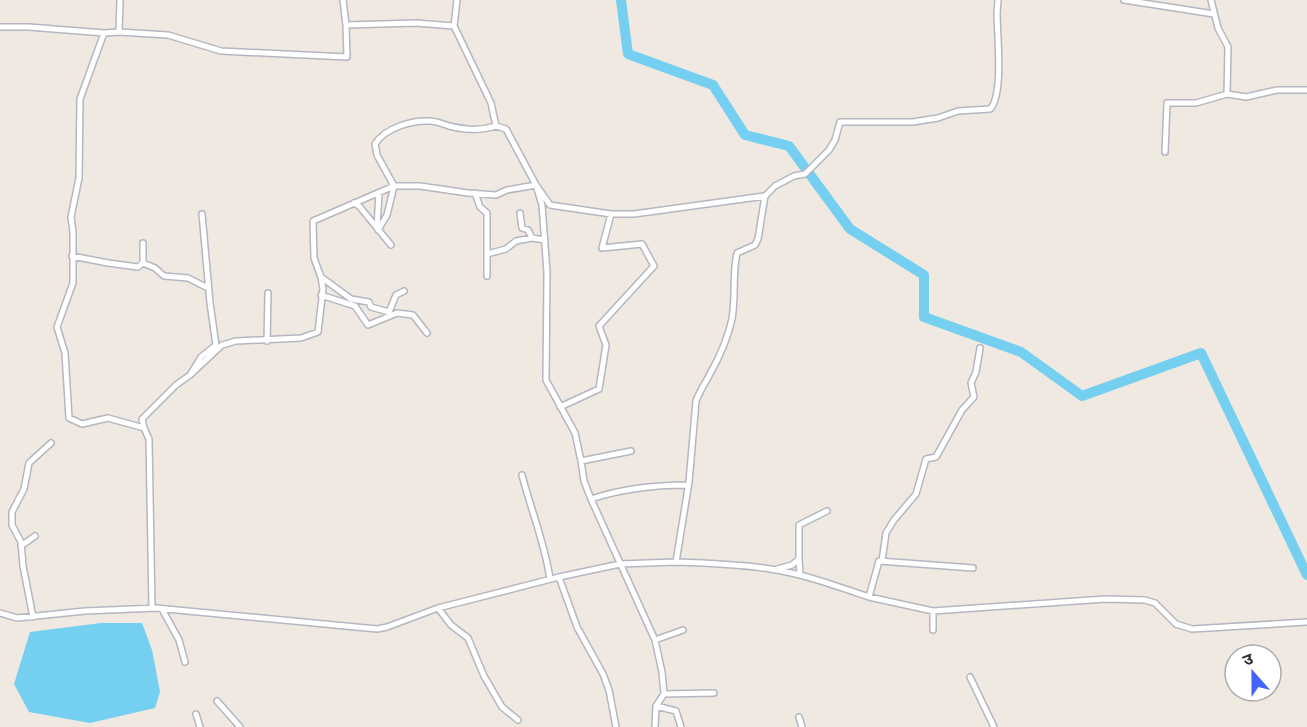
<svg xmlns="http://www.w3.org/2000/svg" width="1307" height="727" font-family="Raleway,'Noto Sans Devanagari',sans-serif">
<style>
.water{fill:#75cff0}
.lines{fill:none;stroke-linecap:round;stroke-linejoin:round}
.river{stroke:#75cff0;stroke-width:10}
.minor-casing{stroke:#b4b7c1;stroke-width:8}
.minor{stroke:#fff;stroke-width:5}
</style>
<rect width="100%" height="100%" fill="#efe9e1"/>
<!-- water -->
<path class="water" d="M 101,623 L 142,623 L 152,650 L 160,692 L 155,708 L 90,723 L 29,712 L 14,684 L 30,632 Z"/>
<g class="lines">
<!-- river -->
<path class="river" d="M 621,0 L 628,54 L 713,85 L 745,135 L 789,146 L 850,229 L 924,275 L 924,317 L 1021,352 L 1082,396 L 1201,353 L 1307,575"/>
<!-- minor casing -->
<g class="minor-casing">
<path id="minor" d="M 457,0 L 454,26 L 491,103 L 496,126 L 506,129 L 536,185 L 542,205 L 547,272 L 546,380 L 575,433 L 581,461
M 1124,0 L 1214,14
M 1211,0 L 1218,28 L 1228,47 L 1227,94 L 1246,97 L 1277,90 L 1307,90
M 346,25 L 416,23 L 454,26
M 0,27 L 29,27 L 104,33 L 119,32 L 168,35 L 221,51 L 347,57 L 346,25 L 343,0
M 119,32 L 120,0
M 104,33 L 80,99 L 79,178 L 71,217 L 73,232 L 73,283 L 57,327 L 65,353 L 69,418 L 82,424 L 108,418 L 144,428 L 149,439 L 152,608
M 1165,152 L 1167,103 L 1196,103 L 1227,94
M 475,193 L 480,207 L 487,213 L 487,254
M 354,203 L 359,206 L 391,245
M 520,213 L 522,228 L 528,230 L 532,238 L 545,240
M 377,227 L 379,193
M 378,230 L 387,215 L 394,186 L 377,155 L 375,144 C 385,128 412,120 430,121 C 436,121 443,124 449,126 C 466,130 479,131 496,126
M 143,243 L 143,263
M 72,256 L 108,263 L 138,267 L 143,263 L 155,268 L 164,276 L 188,278 L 208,288
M 487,276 L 487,254 L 506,249 L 516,241 L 532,238
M 321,277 L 351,299 L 369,302 L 371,307 L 389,312 L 396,295 L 404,291
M 321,295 L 355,306 L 368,325 L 397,313 L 413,315 L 427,333
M 267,341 L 268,293
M 190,375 L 222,345 L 236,341 L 301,338 L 318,332 L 323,289 L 321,277 L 314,258 L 313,221 L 394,186 L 420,186 L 468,193 L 496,195 L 507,190 L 536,185 L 550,205 L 611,214 L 634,214 L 765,196
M 560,407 L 599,389 L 606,345 L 599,326 L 654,266 L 642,244 L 602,248 L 611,214
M 144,428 L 142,419 L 176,385 L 190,375 L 201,357 L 216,345 L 210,303 L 202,214
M 631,451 L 581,461 L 584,481 L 591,499 L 655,640 L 662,672 L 664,694 L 656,706 L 655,727
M 522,475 C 531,510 545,544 550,579
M 591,499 C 621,489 656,485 688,485
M 21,546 L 35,536
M 799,559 L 799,525 L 827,511
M 882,561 L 886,533 L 894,520 L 916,494 L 926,459 L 936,457 L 962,410 L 974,397 L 971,383 L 976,372 L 980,348
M 676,562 C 708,563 739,564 770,569 C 804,574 837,586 869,597 L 879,561 L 973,568
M 777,569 L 792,565 L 799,559 L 800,575
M 559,577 L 577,627 L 603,674 L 609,690 L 616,727
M 869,597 L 933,611 L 1105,599 L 1145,600 L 1155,603 L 1176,624 L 1192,629 L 1307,622
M 438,608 L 451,625 L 468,638 L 484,676 L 502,707 L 518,720
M 162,609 L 179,640 L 185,662
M 0,613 L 17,618 L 85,611 L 156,608 L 377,629 L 387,627 L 438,608 L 559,577 L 620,564 L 676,562 L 689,482 L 696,401 C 700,390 706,382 711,372 C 720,356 728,337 732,319 C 736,297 732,275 737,253 L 755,245 L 758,239 L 765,196 L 775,186 L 794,176 L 805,174 L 829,150 L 835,140 L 840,122 L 913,122 L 938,118 L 958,111 L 990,109 C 1004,96 997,33 997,13 L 998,0
M 33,617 L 23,566 L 21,542 L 12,525 L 12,512 L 24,489 L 29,463 L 51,443
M 933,630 L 933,611
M 655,640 L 683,630
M 970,677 L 994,727
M 664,694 L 714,693
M 217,701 L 240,727
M 656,706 L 676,711 L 681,727
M 196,714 L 200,727
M 799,717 L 802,727"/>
</g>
<!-- minor -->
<use href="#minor" class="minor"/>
</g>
<!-- north arrow -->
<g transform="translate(1253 673) rotate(339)"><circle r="28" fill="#ffffff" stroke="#ababab" stroke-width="1.5"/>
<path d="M0-4.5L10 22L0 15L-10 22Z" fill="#4264fb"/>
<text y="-9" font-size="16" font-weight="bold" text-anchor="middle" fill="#2e2e2e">उ</text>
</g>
</svg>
